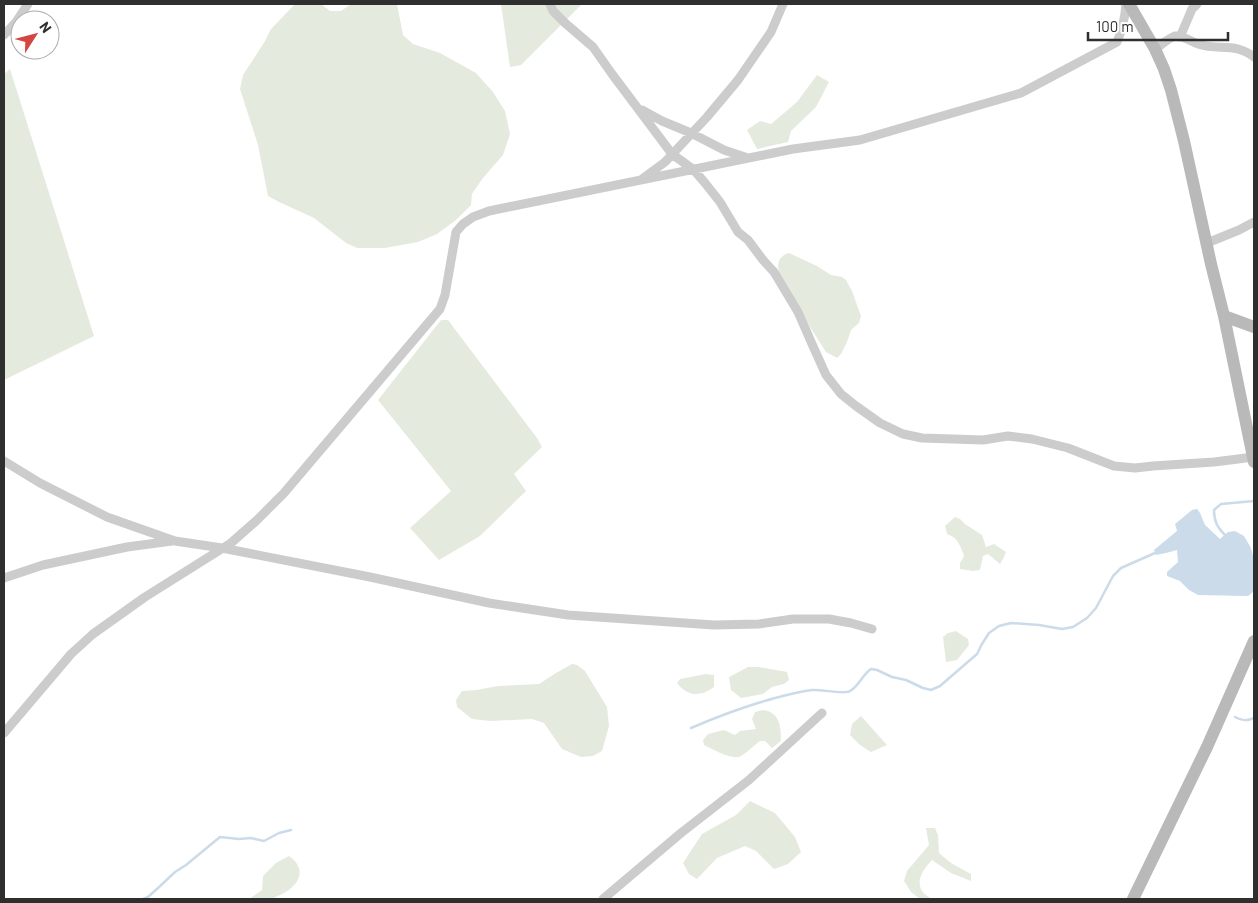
<svg xmlns="http://www.w3.org/2000/svg" width="1258" height="903" font-family="Barlow,sans-serif">
<style>
.green{fill:#e4ebde}
.water{fill:#ccdbe9}
.lines{fill:none;stroke-linecap:round;stroke-linejoin:round}
.stream{stroke:#ccdbe9;stroke-width:2.5}
.street{stroke:#ccc;stroke-width:9}
.secondary{stroke:#b9b9b9;stroke-width:12}
</style>
<rect width="100%" height="100%" fill="#fff"/>
<!-- green -->
<path class="green" d="M 295,4 L 321,4 L 330,11 L 341,11 L 351,4 L 397,4 L 403,35 L 413,44 L 440,53 L 476,73 L 493,92 L 505,111 L 510,134 L 503,155 L 483,178 L 472,194 L 471,205 L 456,220 L 437,234 L 418,242 L 385,248 L 357,248 L 346,243 L 314,218 L 279,202 L 268,196 L 258,145 L 240,89 L 243,75 L 265,41 L 271,29 Z
M 501,4 L 582,4 L 521,65 L 510,67 Z
M 10,69 L 94,336 L 4,380 L 4,74 Z
M 817,75 L 829,82 L 816,107 L 791,131 L 788,142 L 757,149 L 747,130 L 760,121 L 771,124 L 797,102 Z
M 789,253 L 817,266 L 831,275 L 842,277 L 846,280 L 852,291 L 861,316 L 859,323 L 851,330 L 847,342 L 841,354 L 837,358 L 826,352 L 810,327 L 780,275 C 776,265 778,256 789,253 Z
M 441,320 L 448,320 L 537,438 L 542,447 L 514,474 L 526,491 L 480,536 L 439,560 L 410,528 L 451,491 L 378,400 Z
M 955,517 L 960,519 L 965,524 L 982,535 L 986,547 L 994,544 L 1006,552 L 1004,557 L 1000,564 L 988,554 L 983,556 L 980,570 L 973,571 L 960,569 L 960,563 L 964,556 C 960,545 958,538 947,534 L 945,526 Z
M 956,631 L 968,639 L 969,645 L 957,660 L 946,662 L 943,637 L 948,633 Z
M 572,664 L 577,665 L 585,671 L 607,707 L 609,726 L 602,751 L 593,756 L 581,757 L 562,749 L 544,723 L 532,719 L 491,721 L 472,719 L 457,707 L 456,700 L 462,691 L 476,690 L 498,686 L 539,684 L 556,673 Z
M 748,667 L 759,667 L 787,672 L 789,680 L 784,684 L 772,687 L 763,694 L 741,698 L 731,690 L 729,677 Z
M 706,674 L 714,675 L 714,687 C 701,697 688,697 677,683 L 680,679 Z
M 763,710 C 780,712 781,727 781,741 L 772,748 L 765,741 L 760,741 C 754,745 748,752 741,756 C 733,761 712,749 704,745 L 703,740 L 708,734 L 724,730 L 735,735 L 740,731 L 756,729 L 752,719 L 755,712 Z
M 861,716 L 887,745 L 871,752 L 860,745 L 850,735 L 852,724 Z
M 750,801 L 775,813 L 795,837 L 801,852 L 788,864 L 774,869 L 756,851 L 745,846 L 717,858 L 697,879 L 689,874 L 683,863 L 702,834 L 736,815 Z
M 926,828 L 935,828 L 938,835 L 939,853 L 951,863 L 971,874 L 971,881 L 951,873 L 932,860 C 925,868 915,879 922,891 C 924,894 929,897 931,899 L 920,899 L 911,892 L 904,881 L 907,871 L 929,845 Z
M 289,856 C 309,870 298,887 280,895 C 277,896 273,899 269,899 C 263,900 256,899 249,899 L 262,890 L 263,876 L 276,863 Z"/>
<!-- water -->
<path class="water" d="M 1197,509 L 1200,513 L 1205,525 L 1220,539 L 1228,532 L 1235,531 L 1244,536 L 1251,548 L 1254,560 L 1254,588 L 1253,592 L 1248,596 L 1198,595 L 1189,590 L 1180,581 L 1167,576 L 1167,572 L 1178,562 L 1177,550 L 1166,553 L 1156,555 L 1154,550 L 1177,531 L 1175,524 L 1192,510 Z"/>
<g class="lines">
<!-- stream -->
<path class="stream" d="M 1225,535 C 1217,527 1214,521 1214,510 L 1221,504 L 1254,501
M 1235,717 C 1242,721 1247,721 1254,718
M 691,728 C 719,716 746,706 775,698 C 787,695 800,691 812,690 C 822,689 845,695 850,691 C 859,686 862,675 871,669 L 877,670 L 892,677 L 906,680 L 923,688 L 931,690 L 940,686 L 977,654 L 982,644 L 989,633 L 999,626 L 1011,623 L 1039,625 L 1062,629 L 1073,627 L 1087,618 L 1096,608 L 1113,576 L 1121,568 L 1155,553
M 143,899 L 148,897 L 158,888 L 175,872 L 186,865 L 220,837 L 239,839 L 251,838 L 264,841 L 279,833 L 291,830"/>
<!-- street -->
<path class="street" d="M 550,4 L 553,11 L 565,23 L 593,47 L 612,74 L 672,154 L 694,170 L 705,183 L 720,202 L 738,232 L 748,240 L 763,260 L 774,272 L 798,312 L 812,344 L 826,375 L 841,394 L 856,406 L 880,423 L 903,434 L 922,438 L 983,440 L 1008,436 L 1032,439 L 1068,448 L 1114,466 L 1135,468 L 1153,466 L 1214,462 L 1254,457
M 4,35 L 16,22 L 28,4
M 1180,37 L 1192,9 L 1197,4
M 1155,49 C 1161,45 1169,38 1175,36 C 1182,35 1192,42 1198,44 C 1219,51 1235,42 1254,57
M 642,110 L 662,121 L 691,133 L 724,150 L 748,158
M 642,179 L 665,162 L 707,117 L 738,80 L 771,32 L 783,4
M 1207,243 L 1239,230 L 1254,222
M 4,461 L 40,483 L 107,517 L 175,541 L 222,548 L 370,577 L 489,603 L 568,615 L 714,625 L 759,624 L 793,619 L 829,619 L 851,623 L 872,629
M 4,578 L 43,565 L 127,547 L 172,541
M 4,733 L 71,654 L 93,634 L 145,597 L 231,543 L 256,521 L 284,493 L 440,309 L 445,295 L 456,232 L 463,224 L 473,217 L 489,211 L 793,149 L 860,140 L 1021,93 L 1117,42 C 1123,28 1125,19 1126,4
M 603,899 L 681,833 L 749,780 L 822,713"/>
<!-- secondary -->
<path class="secondary" d="M 1129,4 L 1155,49 L 1164,69 L 1171,90 L 1184,141 L 1211,264 L 1224,316 L 1254,462
M 1224,316 L 1254,327
M 1133,899 L 1207,747 L 1254,641"/>
</g>
<!-- border -->
<rect width="1258" height="903" fill="none" stroke="#2f2f2f" stroke-width="10"/>
<!-- north arrow -->
<g transform="translate(35 35) rotate(54)"><circle r="24" fill="#ffffff" stroke="#acacac"/>
<path d="M0-4L9 19L0 12L-9 19Z" fill="#d44642"/>
<text y="-8" font-size="14" font-weight="bold" text-anchor="middle" fill="#2f2f2f">N</text>
</g>
<!-- scale -->
<path d="M1088 32v8h140v-8" fill="none" stroke="#2f2f2f" stroke-width="2.5"/>
<text x="1096" y="32" font-size="15" fill="#2f2f2f" stroke="#ffffff" stroke-width="4" paint-order="stroke">100 m</text>
</svg>
